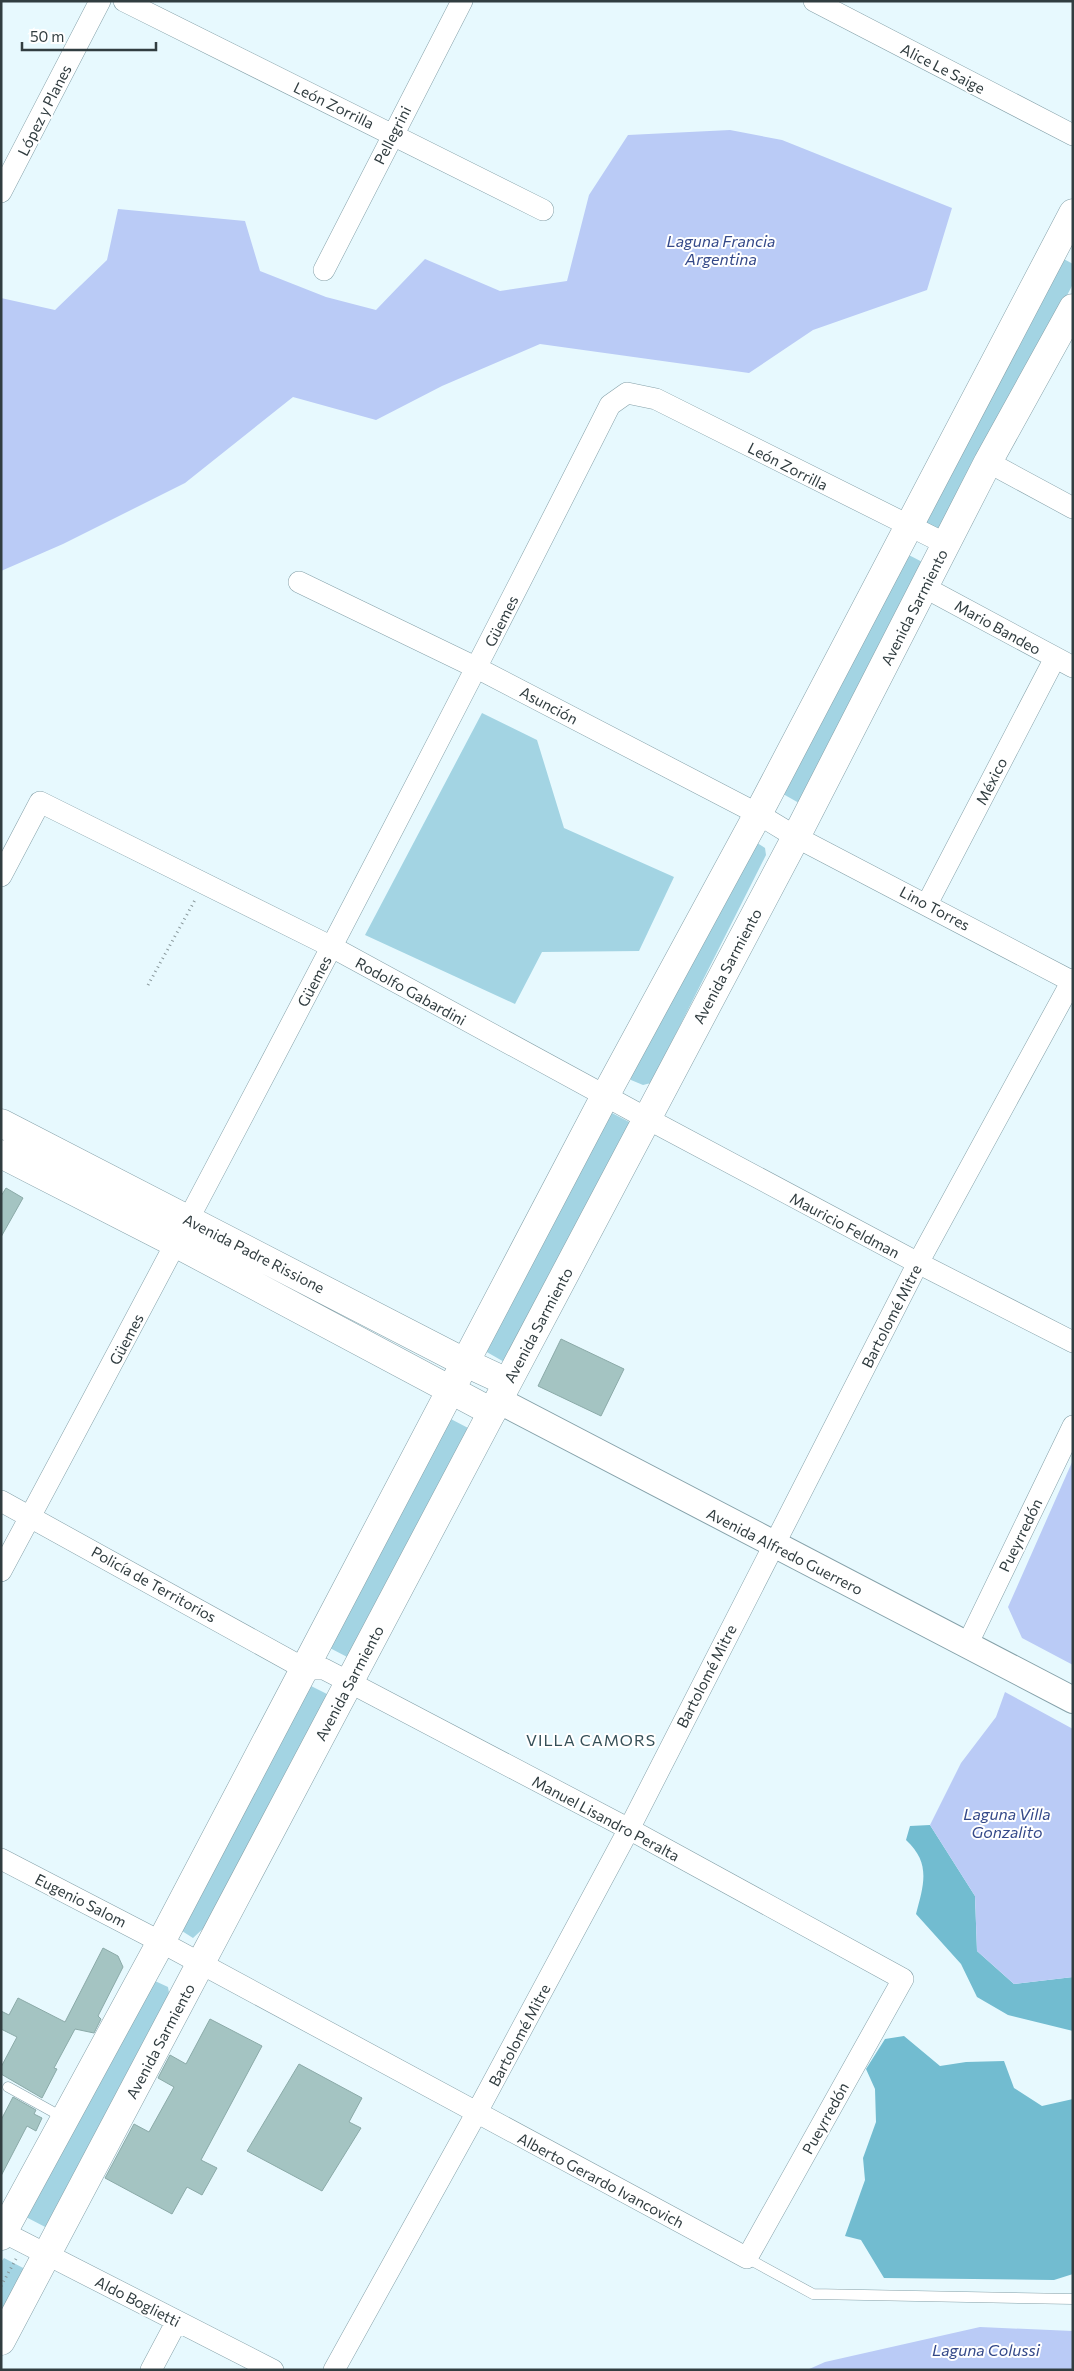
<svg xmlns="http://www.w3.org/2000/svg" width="1074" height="2371" font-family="Commissioner,sans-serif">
  <rect width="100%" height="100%" fill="#e7f9fe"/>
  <path fill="#a3d4e3" d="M1060,257L1073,264V284L942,531L921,520Z
    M905,553L928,565L799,803L776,790Z
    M482,713L537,740L564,828L674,877L639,951L542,952L515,1004L365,935Z
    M754,841L765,848L766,855L651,1083L643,1085L631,1080L630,1072Z
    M612,1113L633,1124L506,1363L485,1351Z
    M447,1417L470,1429L351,1659L328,1647Z
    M307,1684L331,1696L208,1924L193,1938L182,1931Z
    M155,1981L168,1987L169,1993L49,2229L26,2217Z
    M4,2258L27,2270L1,2317V2262Z"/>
  <path fill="#72bcd0" d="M930,1825L975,1896L977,1951L1014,1984L1073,1977V2031L1008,2015L977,1997L961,1964L916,1914C924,1884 931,1863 906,1840L910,1826Z
    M904,2036L940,2066L966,2062L1004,2061L1014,2088L1042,2106L1073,2099V2274L1054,2280L884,2278L861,2240L845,2236L865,2180L863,2158L876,2122L875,2089L866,2069L885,2039Z"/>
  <path fill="#bacbf6" d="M730,130L782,140L952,208L927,290L813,330L749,373L540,344L442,386L376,420L293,397L185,483L63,544L1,571V298L55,310L107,260L118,209L245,221L260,271L326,297L376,310L425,259L500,291L567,281L589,195L628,135Z
    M1073,1460V1665L1022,1638L1008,1607Z
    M1005,1692L1073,1729V1977L1014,1984L977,1951L975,1896L930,1825L961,1763L996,1717Z
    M980,2327L1073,2331V2370H807L825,2362Z"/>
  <path fill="#a4c4c2" stroke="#8baaa8" d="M6,1188L23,1198L1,1237V1196Z
    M561,1339L624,1369L601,1416L538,1386Z
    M103,1948L118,1956L123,1967L98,2016L101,2019L94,2033L75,2029L54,2068L57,2069L42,2098L1,2074V2067L17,2037L1,2029V2011L9,2015L18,1998L65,2022Z
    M210,2019L262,2046L201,2160L217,2168L202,2195L187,2187L172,2214L105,2178L134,2124L149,2132L174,2087L158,2078L170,2055L186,2064Z
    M299,2064L362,2098L349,2122L361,2128L322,2191L247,2151Z
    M13,2097L36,2110L34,2114L42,2118L36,2131L27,2126L1,2176V2120Z"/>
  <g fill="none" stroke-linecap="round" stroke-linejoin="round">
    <defs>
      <path id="service" d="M8,2087L64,2118
        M747,2258L813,2294L1073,2299"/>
      <path id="minor" d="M124,1L543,210
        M814,1L1073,135
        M1,192L100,1
        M324,270L462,1
        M988,462L1073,508
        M299,582L477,668L758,814L796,837L1073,982
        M924,587L1073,667
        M1,876L40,802L332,947L646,1118L918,1263L1073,1342
        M927,904L1055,658
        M1,1501L305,1669H324L349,1682L629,1829L903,1979L747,2258L161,1942L1,1859
        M1,1571C208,1185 412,797 610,405L627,393L656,399L946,544
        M967,1645L1073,1426
        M1,2231L273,2370
        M151,2370L177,2321
        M334,2370L477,2112L629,1829L918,1263L1073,979"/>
      <path id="tertiary" d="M498,1400L1073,1700"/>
      <path id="secondary" d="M1,1123L466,1363L507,1382
        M1,1154L177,1244L492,1412"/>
      <path id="primary" d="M1,2236L161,1942L605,1096L758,814L1073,213
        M1,2341L796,837L988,462L1073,308"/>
    </defs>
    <use href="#service" stroke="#85a1a9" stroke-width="11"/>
    <use href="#minor" stroke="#85a1a9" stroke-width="22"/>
    <use href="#tertiary" stroke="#85a1a9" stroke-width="28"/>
    <use href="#secondary" stroke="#85a1a9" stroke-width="29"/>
    <use href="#primary" stroke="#85a1a9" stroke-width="29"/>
    <path stroke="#879699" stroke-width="3" stroke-dasharray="1 4" stroke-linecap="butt" d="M148,985L195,900
      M1,2286L16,2259"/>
    <use href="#service" stroke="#fff" stroke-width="10"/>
    <use href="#minor" stroke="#fff" stroke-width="21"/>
    <use href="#tertiary" stroke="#fff" stroke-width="26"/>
    <use href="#secondary" stroke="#fff" stroke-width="28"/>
    <use href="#primary" stroke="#fff" stroke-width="28"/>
  </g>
  <g text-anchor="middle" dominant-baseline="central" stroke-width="4" stroke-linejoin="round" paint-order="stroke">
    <g font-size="15" fill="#313d40" stroke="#fff">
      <text transform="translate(943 68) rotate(27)">Alice Le Saige</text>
      <text transform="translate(334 105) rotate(26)">León Zorrilla</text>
      <text transform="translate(44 110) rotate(-63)">López y Planes</text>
      <text transform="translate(392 135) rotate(-63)">Pellegrini</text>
      <text transform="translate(788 466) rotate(27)">León Zorrilla</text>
      <text transform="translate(914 607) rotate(-63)">Avenida Sarmiento</text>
      <text transform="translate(501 621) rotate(-63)">Güemes</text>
      <text transform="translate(998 627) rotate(29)">Mario Bandeo</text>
      <text transform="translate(549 705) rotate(28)">Asunción</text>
      <text transform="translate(991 781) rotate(-63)">México</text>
      <text transform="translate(935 908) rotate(28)">Lino Torres</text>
      <text transform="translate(727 966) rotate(-62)">Avenida Sarmiento</text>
      <text transform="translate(314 981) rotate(-62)">Güemes</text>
      <text transform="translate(411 991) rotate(29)">Rodolfo Gabardini</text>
      <text transform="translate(845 1225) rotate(28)">Mauricio Feldman</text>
      <text transform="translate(254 1253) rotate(27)">Avenida Padre Rissione</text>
      <text transform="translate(891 1316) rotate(-63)">Bartolomé Mitre</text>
      <text transform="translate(538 1325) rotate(-62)">Avenida Sarmiento</text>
      <text transform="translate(126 1339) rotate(-62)">Güemes</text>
      <text transform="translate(1020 1535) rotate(-64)">Pueyrredón</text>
      <text transform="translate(785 1551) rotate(27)">Avenida Alfredo Guerrero</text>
      <text transform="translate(154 1584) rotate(29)">Policía de Territorios</text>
      <text transform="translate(706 1676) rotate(-63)">Bartolomé Mitre</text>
      <text transform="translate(349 1683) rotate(-62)">Avenida Sarmiento</text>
      <text transform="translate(606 1818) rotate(28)">Manuel Lisandro Peralta</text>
      <text transform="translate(81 1900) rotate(27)">Eugenio Salom</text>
      <text transform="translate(519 2035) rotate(-62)">Bartolomé Mitre</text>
      <text transform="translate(160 2041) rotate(-62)">Avenida Sarmiento</text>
      <text transform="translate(825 2118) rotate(-61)">Pueyrredón</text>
      <text transform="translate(601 2180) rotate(28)">Alberto Gerardo Ivancovich</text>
      <text transform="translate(138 2301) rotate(27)">Aldo Boglietti</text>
    </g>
    <g font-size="16" font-style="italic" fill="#344989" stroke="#fff">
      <text x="721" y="240">Laguna Francia<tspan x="721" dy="18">Argentina</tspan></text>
      <text x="1007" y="1813">Laguna Villa<tspan x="1007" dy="18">Gonzalito</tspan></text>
      <text x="986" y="2349">Laguna Colussi</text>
    </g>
    <g font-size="16" letter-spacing="1" fill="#365058" stroke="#fff">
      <text x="591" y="1739">VILLA CAMORS</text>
    </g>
  </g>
  <rect width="1074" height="2371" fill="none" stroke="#313d40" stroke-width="5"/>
  <path d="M22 42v8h134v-8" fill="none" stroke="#313d40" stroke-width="2.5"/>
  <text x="30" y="42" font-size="15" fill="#313d40" stroke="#ffffff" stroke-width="4" paint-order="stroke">50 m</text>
</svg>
